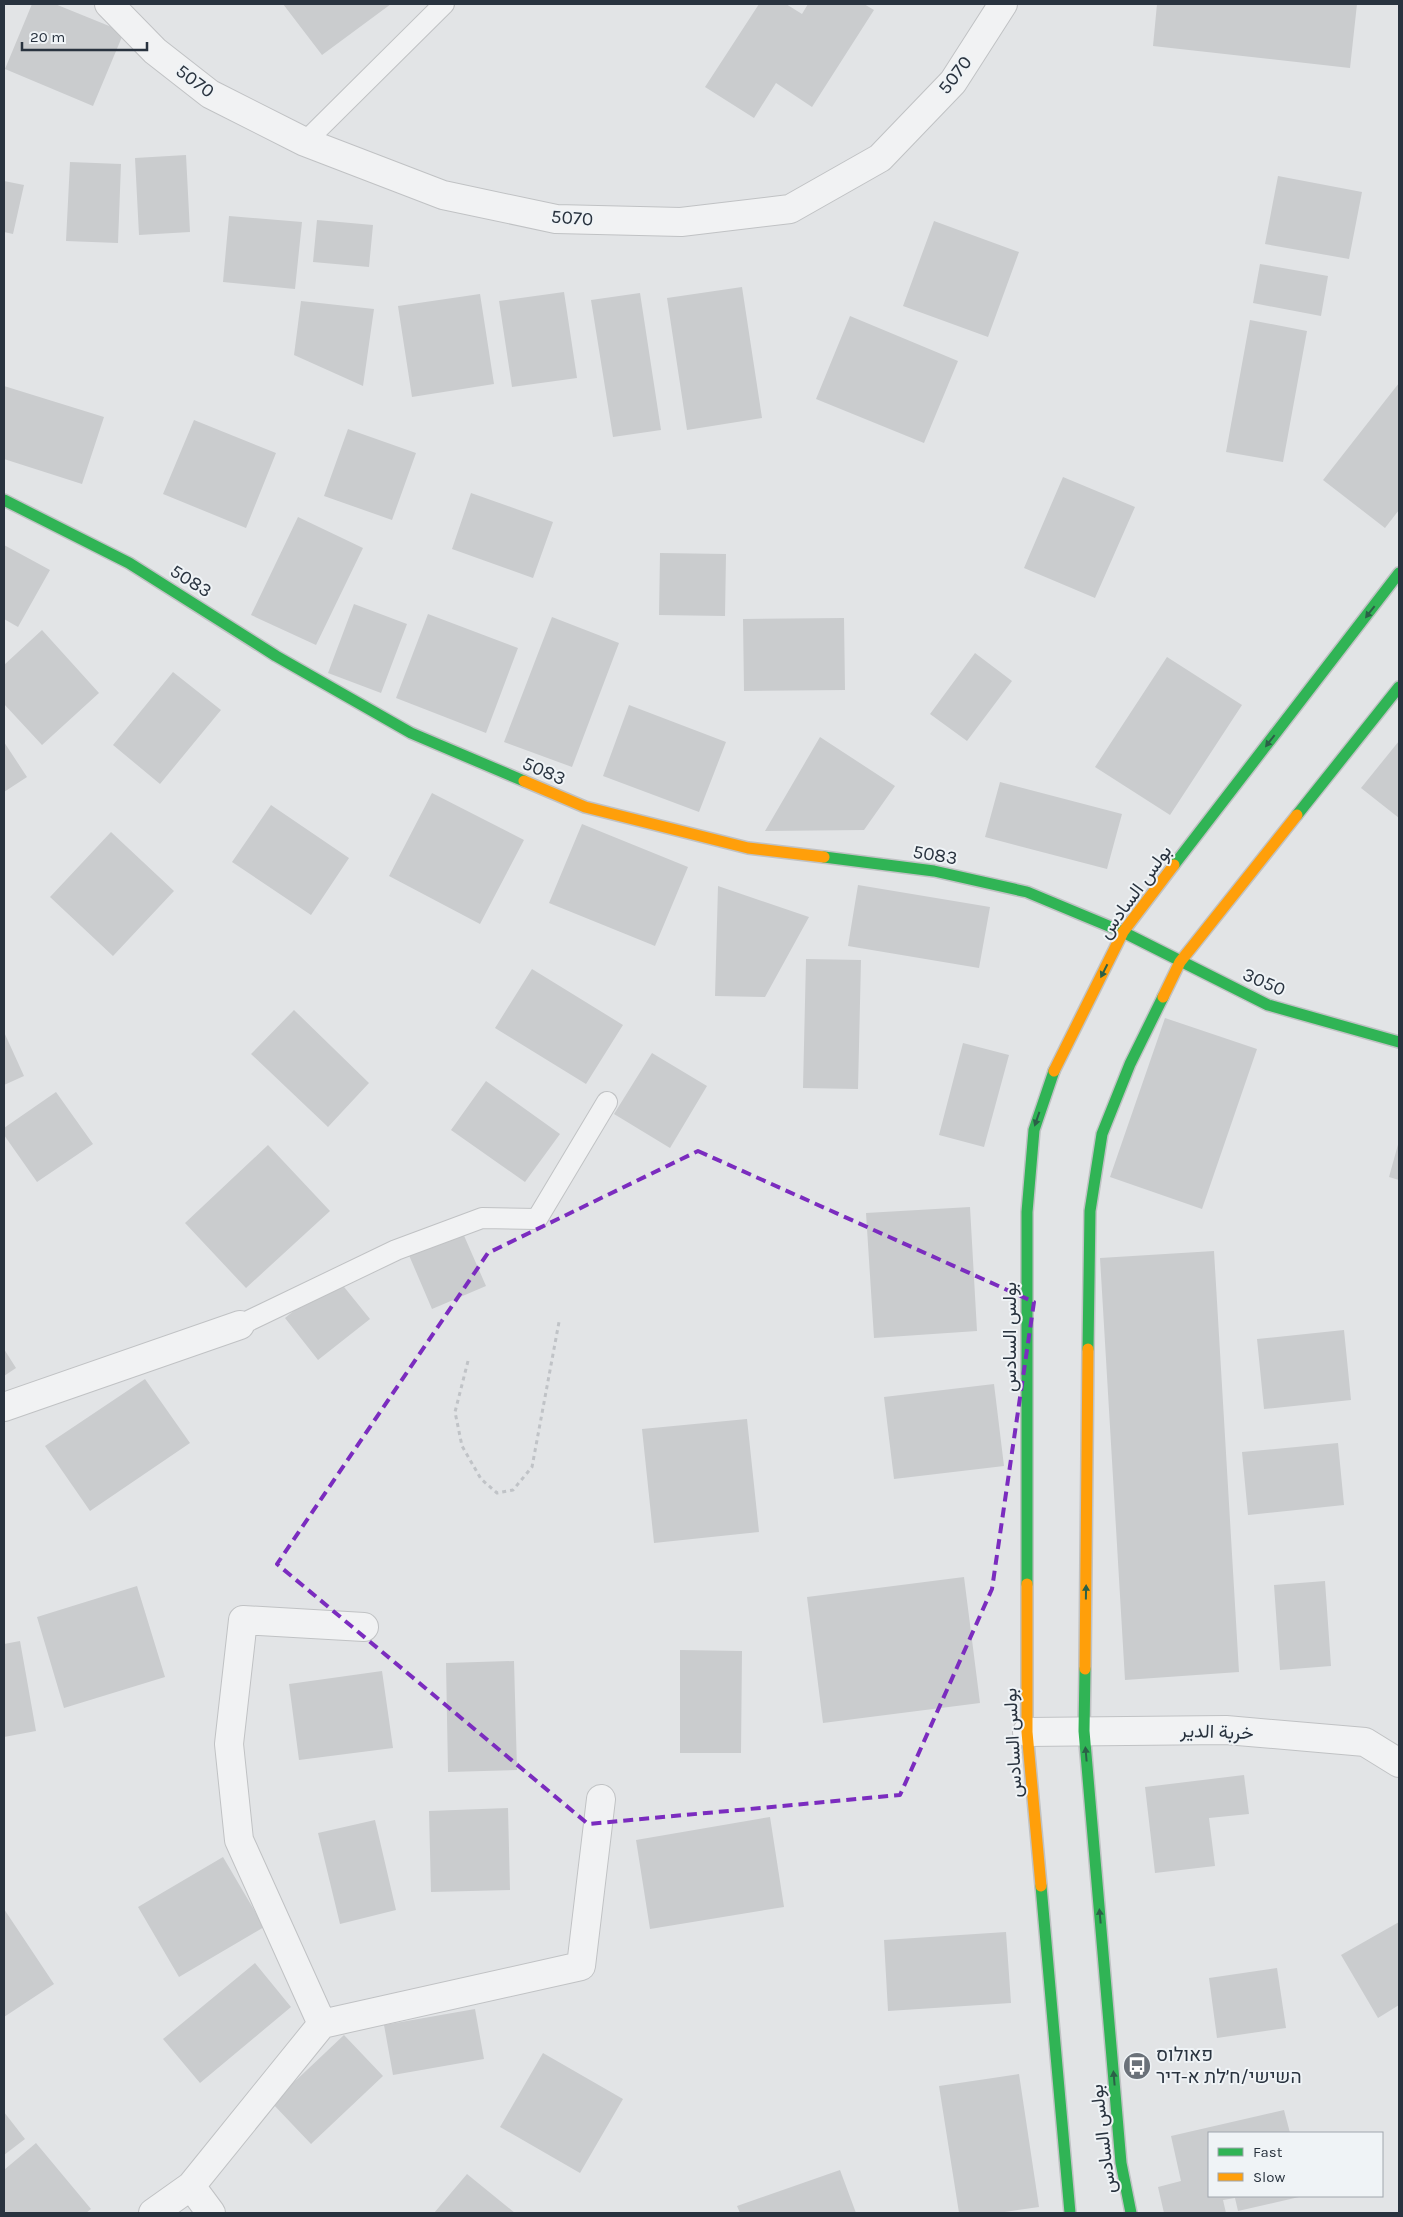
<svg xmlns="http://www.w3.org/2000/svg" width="1403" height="2217" font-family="Karla,Vazirmatn,Heebo,sans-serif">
  <rect width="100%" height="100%" fill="#e2e4e6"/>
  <path fill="#caccce" d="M32,4H55L124,32L93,106L5,69Z
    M283,4H391L322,55Z
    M759,4H786L802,14L808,4H864L874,10L812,107L776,83L754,118L705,87Z
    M1157,4H1357L1350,68L1153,46Z
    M186,155L190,232L139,235L135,158Z
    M70,162L121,164L118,243L66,241Z
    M1278,176L1362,192L1349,259L1265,244Z
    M4,181L24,185L13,234L4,232Z
    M229,216L302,222L295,289L223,282Z
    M317,220L373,225L369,267L313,262Z
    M934,221L1019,252L988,337L903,306Z
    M1260,264L1328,276L1321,316L1253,303Z
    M742,287L762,418L687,430L667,298Z
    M564,292L577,378L512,387L499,301Z
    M640,293L661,430L613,437L591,300Z
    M480,294L494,384L412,397L398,306Z
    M301,301L374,309L363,386L294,355Z
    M850,316L958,361L924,443L816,399Z
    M1250,320L1307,331L1283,462L1226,452Z
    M1399,383V510L1385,528L1323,480Z
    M4,386L104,417L82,484L4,459Z
    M194,420L276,453L246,528L163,494Z
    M348,429L416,453L392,520L324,496Z
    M1063,477L1135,507L1095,598L1024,568Z
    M471,493L553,522L533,578L452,549Z
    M298,517L363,548L316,645L251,615Z
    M4,545L50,570L18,627L4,619Z
    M660,553L726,554L725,616L659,615Z
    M354,604L407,624L381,693L328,673Z
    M428,614L518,648L486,733L396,698Z
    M552,617L619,643L572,767L504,742Z
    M844,618L845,690L744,691L743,619Z
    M42,630L99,693L42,745L4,704V665Z
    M975,653L1012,681L967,741L930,714Z
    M1167,657L1242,705L1170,815L1095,767Z
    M173,672L221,710L160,784L113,745Z
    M629,705L726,742L699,812L603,776Z
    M820,737L895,786L864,830L765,831Z
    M1399,741V818L1361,788Z
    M4,742L27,777L4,792Z
    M1000,782L1122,814L1107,869L985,837Z
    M432,793L524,840L480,924L389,876Z
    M271,805L349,858L311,915L232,862Z
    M582,824L688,867L655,946L549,903Z
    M111,832L174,891L113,956L50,897Z
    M858,885L990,907L979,968L848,946Z
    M718,886L809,917L765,997L715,996Z
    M806,959L861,960L858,1089L803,1088Z
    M532,969L623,1025L586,1084L495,1028Z
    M294,1010L369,1083L328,1127L251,1054Z
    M1165,1018L1257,1049L1202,1209L1110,1177Z
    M4,1032L24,1076L4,1085Z
    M963,1043L1009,1055L984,1147L939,1135Z
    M652,1053L707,1086L670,1148L614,1114Z
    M486,1081L560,1134L525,1182L451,1130Z
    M56,1092L93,1144L37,1182L4,1135V1128Z
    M1399,1141V1180L1389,1177Z
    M268,1145L330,1211L246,1288L185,1223Z
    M970,1207L977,1331L874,1338L866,1213Z
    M462,1231L486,1286L432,1309L408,1253Z
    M1214,1251L1239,1672L1125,1680L1100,1258Z
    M336,1277L370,1319L318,1360L285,1318Z
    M1344,1330L1351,1400L1264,1409L1257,1339Z
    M4,1349L16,1368L4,1376Z
    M145,1379L190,1443L90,1511L45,1446Z
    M994,1384L1004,1466L894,1479L884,1397Z
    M747,1419L759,1532L654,1543L642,1429Z
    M1338,1443L1344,1505L1248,1515L1242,1452Z
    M964,1577L980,1703L823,1723L807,1597Z
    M1325,1581L1331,1666L1280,1670L1274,1585Z
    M137,1586L165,1677L64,1708L37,1617Z
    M20,1641L36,1731L4,1737V1644Z
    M680,1650L742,1651L741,1753H680Z
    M514,1661L517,1770L448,1772L446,1663Z
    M382,1671L393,1748L299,1760L289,1684Z
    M1244,1775L1249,1814L1209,1818L1215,1866L1155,1873L1145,1787Z
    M508,1808L510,1890L431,1892L429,1811Z
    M770,1817L784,1907L650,1929L636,1840Z
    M375,1820L396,1910L340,1924L318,1833Z
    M223,1857L264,1927L179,1977L138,1907Z
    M4,1909L54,1984L4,2017Z
    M1399,1922V2005L1378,2018L1341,1955Z
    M1006,1932L1011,2003L888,2011L884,1940Z
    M255,1963L291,2007L200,2083L163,2039Z
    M1277,1968L1286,2028L1217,2038L1209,1978Z
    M475,2009L484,2059L393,2075L384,2025Z
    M344,2035L383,2076L311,2144L272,2103Z
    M543,2053L623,2099L580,2173L500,2127Z
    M1019,2074L1039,2207L998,2213H959L939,2086Z
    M1284,2110L1290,2133H1209V2196L1299,2197L1238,2211L1235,2198L1223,2200L1226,2213H1164L1158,2187L1181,2181L1171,2136Z
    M4,2112L25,2139L4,2155Z
    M36,2143L91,2209L86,2213H4V2170Z
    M840,2170L856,2213H740L737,2206Z
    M467,2174L515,2213H434Z"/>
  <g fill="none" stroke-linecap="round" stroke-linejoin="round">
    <defs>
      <path id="lane" d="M305,142L444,4
        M240,1325L396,1250L482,1218L537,1219L607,1102"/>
      <path id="street" d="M109,4L155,51L210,94L305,142L443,195L556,219L681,222L790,209L880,158L953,82L1003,4
        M4,1407L240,1325
        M1027,1732L1226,1730L1365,1742L1399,1763
        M322,2024L239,1840L229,1744L243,1620L364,1627
        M191,2186L211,2213
        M153,2213L191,2186L322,2024L581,1966L601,1799"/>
      <path id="fast" d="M4,500L129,563L276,656L411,733L524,781
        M1297,815L1399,687
        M824,857L934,871L1027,892L1123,932L1268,1005L1399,1042
        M1174,865L1399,573
        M1088,1349L1090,1211L1102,1134L1130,1064L1163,997
        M1027,1584V1212L1034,1130L1054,1071
        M1085,1669L1084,1731L1121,2163L1131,2213
        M1041,1886L1070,2213"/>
      <path id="slow" d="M524,781L585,807L748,848L824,857
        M1163,997L1180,962L1297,815
        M1054,1071L1123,932L1174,865
        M1027,1584V1732L1041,1886
        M1085,1669L1088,1349"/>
    </defs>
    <use href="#lane" stroke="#c0c2c4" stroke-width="22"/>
    <use href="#street" stroke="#c0c2c4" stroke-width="30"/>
    <use href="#fast" stroke="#c0c2c4" stroke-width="14"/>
    <use href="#slow" stroke="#c0c2c4" stroke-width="14"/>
    <path stroke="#c0c3c7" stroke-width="3" stroke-dasharray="4 4" stroke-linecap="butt" d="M468,1361L455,1412L462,1446L481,1479L497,1493L513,1490L532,1467L559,1322"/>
    <use href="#lane" stroke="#f1f2f3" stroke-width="20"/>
    <use href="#street" stroke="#f1f2f3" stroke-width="28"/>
    <use href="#fast" stroke="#30b455" stroke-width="11"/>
    <use href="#slow" stroke="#ff9f0a" stroke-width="11"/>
  </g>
  <defs><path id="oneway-solid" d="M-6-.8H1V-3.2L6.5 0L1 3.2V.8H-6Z" transform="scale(1.25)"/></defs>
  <g fill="#2b6047">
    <use href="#oneway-solid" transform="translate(1370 612) rotate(128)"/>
    <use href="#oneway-solid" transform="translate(1270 741) rotate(128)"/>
    <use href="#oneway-solid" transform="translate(1104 971) rotate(117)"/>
    <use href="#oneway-solid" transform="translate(1037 1119) rotate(109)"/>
    <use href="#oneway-solid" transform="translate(1086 1592) rotate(-89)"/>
    <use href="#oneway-solid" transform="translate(1086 1754) rotate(-95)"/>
    <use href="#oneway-solid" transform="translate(1100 1916) rotate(-95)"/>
    <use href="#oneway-solid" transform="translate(1114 2078) rotate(-95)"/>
  </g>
  <path fill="none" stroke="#7b2cbf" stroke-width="4" stroke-dasharray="10 6" stroke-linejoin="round" d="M698,1151L1034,1302L992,1589L900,1795L588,1824L277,1564L488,1253Z"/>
  <defs>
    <symbol id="bus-disc" viewBox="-11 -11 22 22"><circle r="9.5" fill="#6a7179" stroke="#eff3f6"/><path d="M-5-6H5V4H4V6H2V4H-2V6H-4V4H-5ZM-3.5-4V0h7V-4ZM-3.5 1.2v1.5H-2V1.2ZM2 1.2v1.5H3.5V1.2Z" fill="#fff"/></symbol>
  </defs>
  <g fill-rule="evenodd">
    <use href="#bus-disc" x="1121" y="2050" width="32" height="32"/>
  </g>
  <g text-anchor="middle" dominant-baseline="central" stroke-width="4" stroke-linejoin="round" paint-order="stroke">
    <g font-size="19" fill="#29333f" stroke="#eff3f6">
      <text transform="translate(955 75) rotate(-53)">5070</text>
      <text transform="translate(195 81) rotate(36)">5070</text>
      <text transform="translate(572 218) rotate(4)">5070</text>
      <text transform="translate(191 581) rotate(32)">5083</text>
      <text transform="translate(544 771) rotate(23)">5083</text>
      <text transform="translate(935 855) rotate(9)">5083</text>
      <text transform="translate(1135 892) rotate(-54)">بولس السادس</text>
      <text transform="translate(1264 982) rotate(23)">3050</text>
      <text transform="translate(1010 1337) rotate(-90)">بولس السادس</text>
      <text transform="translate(1217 1732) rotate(2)">خربة الدير</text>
      <text transform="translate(1013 1743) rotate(-93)">بولس السادس</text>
      <text transform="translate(1103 2139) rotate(-97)">بولس السادس</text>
    </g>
    <g font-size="19" fill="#29333f" stroke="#eff3f6" text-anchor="start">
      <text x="1156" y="2055">פאולוס<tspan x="1156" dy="22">השישי/ח׳לת א-דיר</tspan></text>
    </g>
  </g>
  <rect width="1403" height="2217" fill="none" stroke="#29333f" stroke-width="10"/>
  <rect x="1208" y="2132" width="175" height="65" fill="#eff3f6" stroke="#a0a6ad"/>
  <rect x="1218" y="2148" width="25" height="8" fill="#30b455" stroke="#a0a6ad"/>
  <text x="1253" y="2157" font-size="15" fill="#29333f">Fast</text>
  <rect x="1218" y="2173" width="25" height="8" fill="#ff9f0a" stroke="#a0a6ad"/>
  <text x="1253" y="2182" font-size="15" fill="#29333f">Slow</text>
  <path d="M22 42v8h125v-8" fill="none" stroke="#29333f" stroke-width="2.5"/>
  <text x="30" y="42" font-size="15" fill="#29333f" stroke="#eff3f6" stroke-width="4" paint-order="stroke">20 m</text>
</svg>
